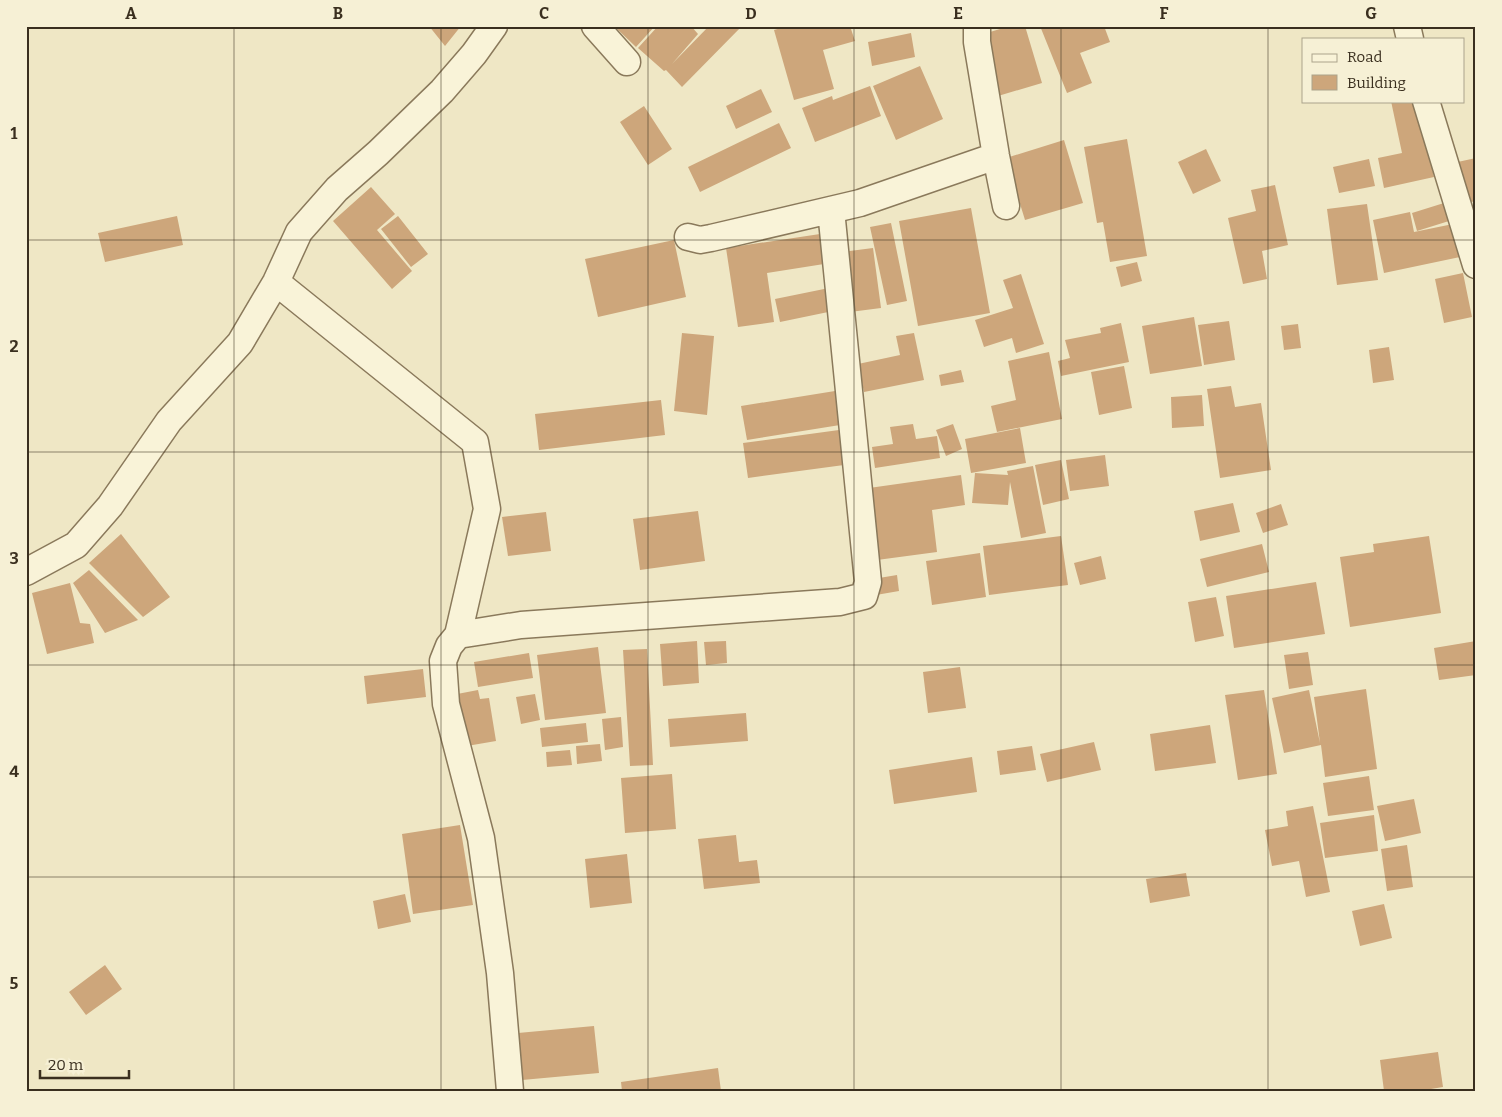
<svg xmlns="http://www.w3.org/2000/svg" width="1502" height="1117" font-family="Bitter,serif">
  <rect width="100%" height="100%" fill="#efe7c5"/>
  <path fill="#cda67b" d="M429,26H461L445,46Z
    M614,26H655L636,47Z
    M658,26H691L698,34L672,64L709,26H742L682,87L666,70L664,71L638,48Z
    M788,26H850L855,41L823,50L834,89L794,100L774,30Z
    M1010,26H1025L1042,83L998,96L980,35Z
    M1040,26H1104L1110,42L1080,53L1092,83L1067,93Z
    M911,33L915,57L872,66L868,42Z
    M920,66L943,119L896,140L873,86Z
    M870,86L881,116L815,142L802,108L832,96L833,100Z
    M761,89L772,112L736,129L726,106Z
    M1391,101H1418L1434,177L1384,188L1378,158L1402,153Z
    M644,106L672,149L648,165L620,122Z
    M779,123L791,148L700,192L688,167Z
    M1127,139L1147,256L1110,262L1103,222L1097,223L1084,147Z
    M1064,140L1083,203L1025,220L1006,158Z
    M1206,149L1221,181L1193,194L1178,162Z
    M1476,158V201L1462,204L1453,163Z
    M1369,159L1375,186L1339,193L1333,167Z
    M1275,185L1288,245L1262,251L1267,279L1243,284L1228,218L1256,211L1251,190Z
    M371,187L395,214L377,230L412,271L392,289L333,221Z
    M1444,203L1449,221L1417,231L1412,213Z
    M1367,204L1378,280L1337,285L1327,209Z
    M971,208L990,313L918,326L899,221Z
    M1410,212L1414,232L1453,224L1460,257L1384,273L1373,220Z
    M177,216L183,245L105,262L98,233Z
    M398,216L428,254L411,267L381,229Z
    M891,223L907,301L887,305L870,227Z
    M820,234L824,264L767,273L774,322L738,327L726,248Z
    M674,240L686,297L598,317L585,259Z
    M873,248L881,308L850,312L842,252Z
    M1137,262L1142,281L1121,287L1116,267Z
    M1463,273L1472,317L1444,323L1435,279Z
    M1021,274L1044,344L1016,353L1012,338L984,347L975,320L1013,308L1003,280Z
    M829,288L833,311L780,322L775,299Z
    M1194,317L1202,366L1150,374L1142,326Z
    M1229,321L1235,360L1204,365L1198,325Z
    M1121,323L1129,362L1061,376L1058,361L1070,358L1065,340L1101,333L1100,328Z
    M1298,324L1301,348L1284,350L1281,326Z
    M682,333L714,336L707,415L674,411Z
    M914,333L924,380L864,392L858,364L900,355L896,336Z
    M1389,347L1394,380L1373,383L1369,350Z
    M1049,352L1062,419L997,432L991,406L1016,400L1008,361Z
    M1124,366L1132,408L1099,415L1091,372Z
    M961,370L964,382L941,386L939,375Z
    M1231,386L1235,407L1261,403L1271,470L1220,478L1207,389Z
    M835,391L840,425L747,440L741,406Z
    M1202,395L1204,426L1172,428L1171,397Z
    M661,400L665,435L539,450L535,414Z
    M913,424L916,439L937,436L940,458L875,468L872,447L893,444L890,427Z
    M953,424L962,449L946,456L936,430Z
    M1020,428L1026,463L971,473L965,439Z
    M839,430L844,465L748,478L743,443Z
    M1105,455L1109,486L1070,491L1066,460Z
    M1061,460L1069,499L1043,505L1035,465Z
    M1033,466L1046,533L1021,538L1010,482L1008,505L972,503L975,473L1008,475L1007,471Z
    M961,475L965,505L932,510L937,552L877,560L862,489Z
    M1233,503L1240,532L1200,541L1194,511Z
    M1281,504L1288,525L1263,533L1256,513Z
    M698,511L705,561L640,570L633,519Z
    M546,512L551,551L508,556L502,517Z
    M121,534L170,597L143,617L89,563Z
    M1061,536L1068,585L989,595L983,546Z
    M1429,536L1441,613L1350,627L1340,557L1374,552L1373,544Z
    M1262,544L1269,572L1207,587L1200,559Z
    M980,553L986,597L932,605L926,561Z
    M1101,556L1106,579L1080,585L1074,563Z
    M89,570L138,620L105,633L73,583Z
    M897,575L899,591L876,595L873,579Z
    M1316,582L1325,634L1234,648L1226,596Z
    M70,583L80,623L90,624L94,643L47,654L32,593Z
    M1216,597L1224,636L1195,642L1188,602Z
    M697,641L699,683L663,686L660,644Z
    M726,641L727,663L706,665L704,642Z
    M1476,641V675L1439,680L1434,648Z
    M598,647L606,713L545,720L537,655Z
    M647,649L653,765L630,766L623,650Z
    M1308,652L1313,685L1289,689L1284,655Z
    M529,653L533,678L478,687L474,662Z
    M960,667L966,708L928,713L923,672Z
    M423,669L426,697L367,704L364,676Z
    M1366,689L1377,769L1325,777L1321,745L1284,753L1272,698L1309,690L1320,743L1314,697Z
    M478,690L480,699L489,698L496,741L461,747L452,695Z
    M1264,690L1277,774L1238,780L1225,695Z
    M535,694L540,720L521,724L516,697Z
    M746,713L748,741L670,747L668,719Z
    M621,717L623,747L605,750L602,719Z
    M586,723L588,742L542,747L540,728Z
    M1210,725L1216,763L1155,771L1150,734Z
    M1094,742L1101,770L1047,782L1040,754Z
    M600,744L602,761L577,764L576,746Z
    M1032,746L1036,770L1000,775L997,751Z
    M570,750L572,765L547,767L546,752Z
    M972,757L977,792L894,804L889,770Z
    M672,774L676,829L625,833L621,778Z
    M1369,776L1374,810L1328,816L1323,783Z
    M1414,799L1421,833L1385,841L1377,806Z
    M1313,806L1330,892L1306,897L1299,861L1272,866L1265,830L1288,826L1286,811Z
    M1374,815L1378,851L1325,858L1320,823Z
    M460,825L473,905L413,914L402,834Z
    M736,835L739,862L757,860L760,883L704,889L698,839Z
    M1407,845L1413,887L1387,891L1381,849Z
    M627,854L632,903L590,908L585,859Z
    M1186,873L1190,896L1150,903L1146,879Z
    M405,894L411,922L378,929L373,901Z
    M1384,904L1392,938L1360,946L1352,911Z
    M105,965L122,989L86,1015L69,992Z
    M594,1026L599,1073L522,1080L518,1033Z
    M1438,1052L1443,1087L1419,1091H1384L1380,1060Z
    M718,1068L721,1091H622L621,1082Z"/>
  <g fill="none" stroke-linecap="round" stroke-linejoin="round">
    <defs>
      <path id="street" d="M595,26L627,62
        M977,26V42L996,156L1006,206
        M1407,26L1410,39
        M1426,101L1476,265
        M688,237L700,240L711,238L860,203L996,156
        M276,282L475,442L487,509L458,635
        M26,572L76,545L110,506L169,421L240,343L276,282L299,232L337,189L378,153L442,91L474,54L494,26
        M510,1091L500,973L481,838L446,704L443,661L449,646L458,635L521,625L840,602L864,596L868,582L831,210"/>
    </defs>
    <use href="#street" stroke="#8a795b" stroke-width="29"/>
    <use href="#street" stroke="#f9f3d8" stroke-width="26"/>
  </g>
  <path fill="none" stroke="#3a2f1f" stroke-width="1" stroke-opacity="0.55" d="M234,26V1091M441,26V1091M648,26V1091M854,26V1091M1061,26V1091M1268,26V1091M26,240H1476M26,452H1476M26,665H1476M26,877H1476"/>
  <rect width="1502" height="1117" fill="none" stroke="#f6f0d5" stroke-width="55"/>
  <rect x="1302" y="38" width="162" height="65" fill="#f6f0d5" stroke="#aba38c"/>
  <rect x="1312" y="54" width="25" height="8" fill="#f9f3d8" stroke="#aba38c"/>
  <text x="1347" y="62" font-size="15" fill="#3a2f1f">Road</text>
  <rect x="1312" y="75" width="25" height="15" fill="#cda67b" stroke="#aba38c"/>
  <text x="1347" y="88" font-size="15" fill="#3a2f1f">Building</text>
  <path d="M40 1070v8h89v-8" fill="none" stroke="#3a2f1f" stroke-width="2.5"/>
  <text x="48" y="1070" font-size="15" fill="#3a2f1f" stroke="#f6f0d5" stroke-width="4" paint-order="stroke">20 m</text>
  <rect x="28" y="28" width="1446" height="1062" fill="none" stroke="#3a2f1f" stroke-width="2"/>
  <g font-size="16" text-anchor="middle" font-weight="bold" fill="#3a2f1f">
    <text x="131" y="19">A</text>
    <text x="338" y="19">B</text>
    <text x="544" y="19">C</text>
    <text x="751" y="19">D</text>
    <text x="958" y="19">E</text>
    <text x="1164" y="19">F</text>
    <text x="1371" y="19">G</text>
    <text x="14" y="139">1</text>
    <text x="14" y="352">2</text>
    <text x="14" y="564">3</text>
    <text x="14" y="777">4</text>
    <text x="14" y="989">5</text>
  </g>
</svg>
